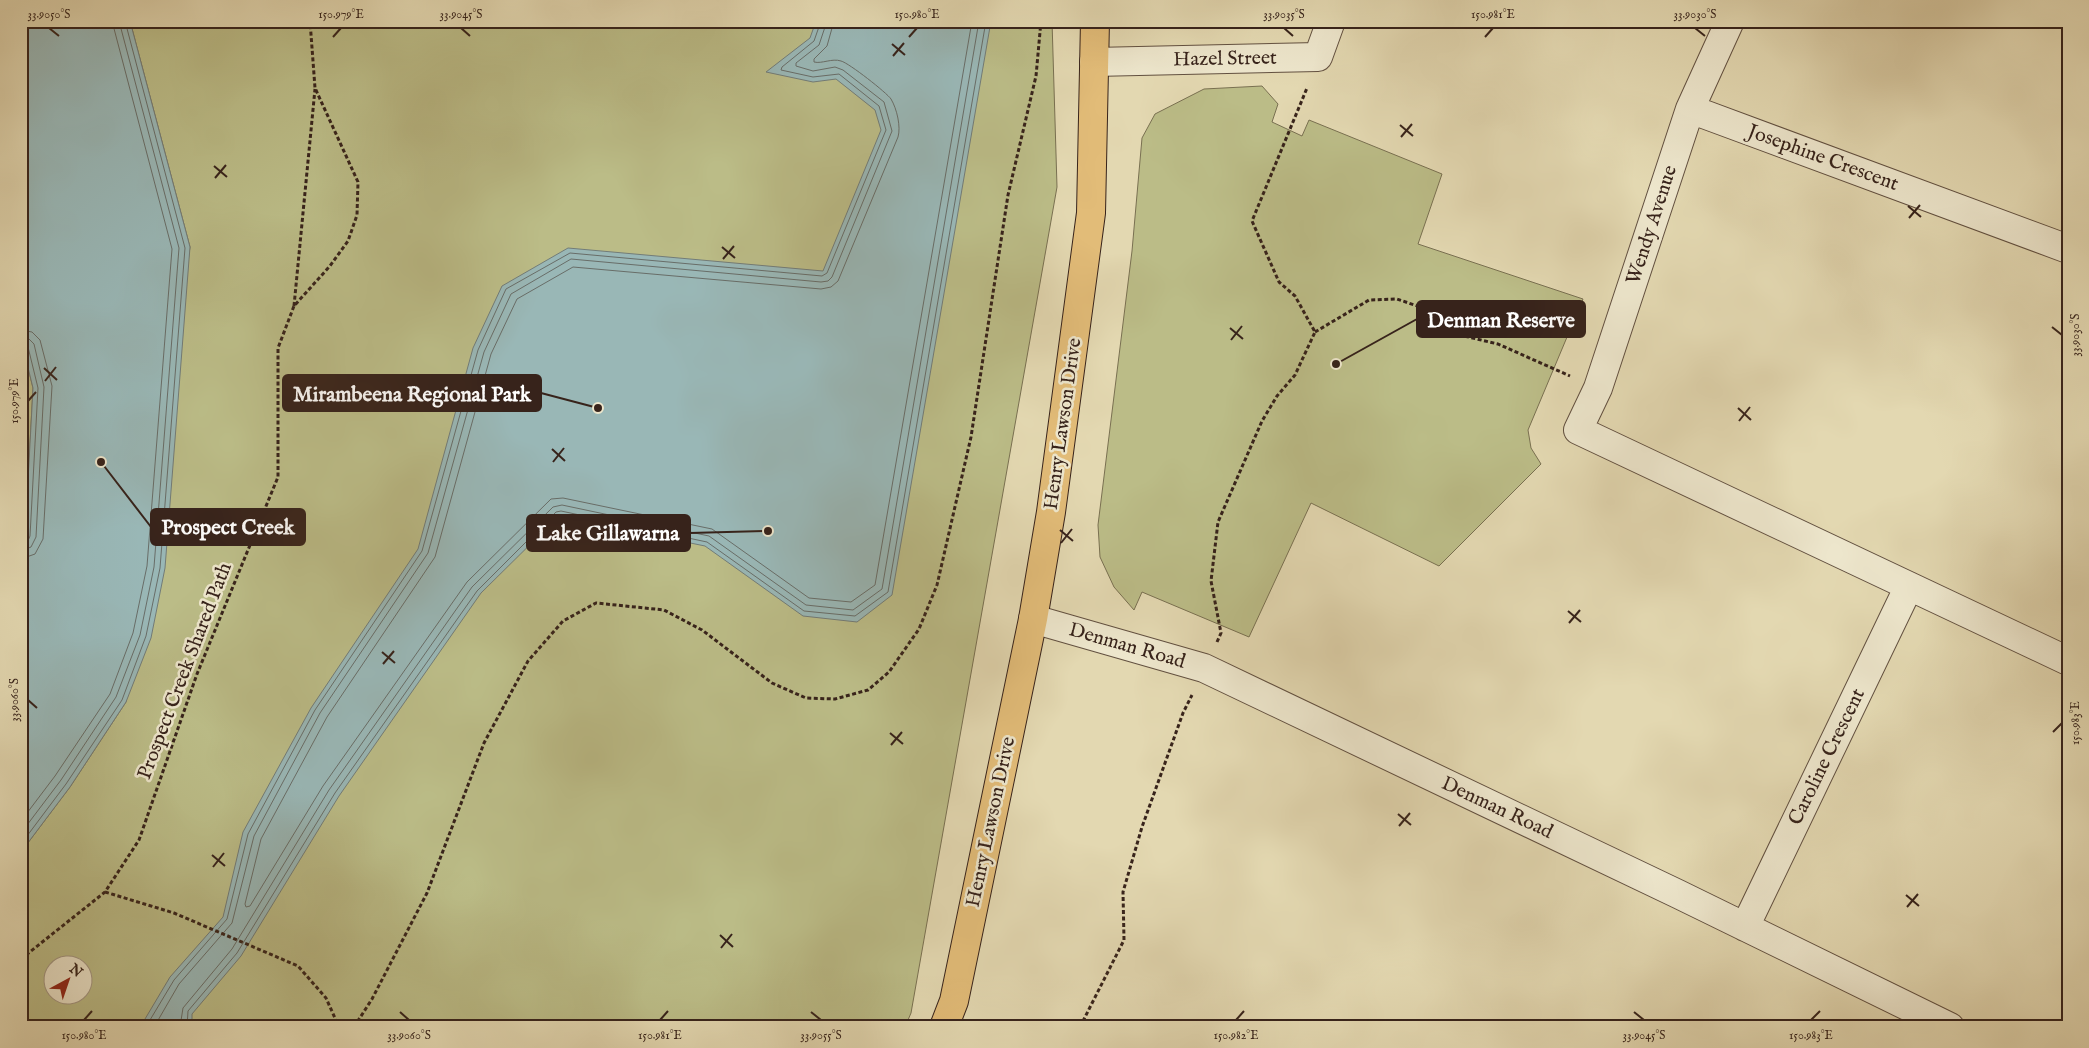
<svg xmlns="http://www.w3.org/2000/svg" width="2089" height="1048" font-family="'IM FELL English',serif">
  <rect width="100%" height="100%" fill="#e3d8b1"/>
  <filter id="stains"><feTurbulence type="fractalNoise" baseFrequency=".004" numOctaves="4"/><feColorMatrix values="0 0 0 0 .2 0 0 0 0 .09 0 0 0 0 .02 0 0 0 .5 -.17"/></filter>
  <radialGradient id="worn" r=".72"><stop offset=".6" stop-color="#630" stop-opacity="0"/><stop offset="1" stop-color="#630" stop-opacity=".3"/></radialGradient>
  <path fill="#bbbc87" stroke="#797051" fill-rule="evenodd" d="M130,21H1052L1057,187L911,1013L905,1027H21V852L70,787L126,702L190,247ZM52,966H82V996H52Z
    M1262,86L1278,104L1272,122L1302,136L1309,120L1442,174L1418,244L1583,299L1528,430L1531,448L1541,464L1439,566L1311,503L1249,637L1142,592L1134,610L1114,587L1100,557L1098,525L1132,251L1142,138L1155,114L1204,89Z
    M21,339L33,388L25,536L21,546Z"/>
  <path fill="#99b7b6" stroke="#727c78" d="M21,21H130L190,247L165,568L151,638L126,702L70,787L21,852V546L25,536L33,388L21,339Z
    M816,21H991L892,595L857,622L803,616L705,546L559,516L481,593L339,796L241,956L192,1014V1027H145V1019L170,977L223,917L243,832L311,708L418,549L473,348L502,286L568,248L823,271L881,130L875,110L836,79L813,82L766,72L810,38Z"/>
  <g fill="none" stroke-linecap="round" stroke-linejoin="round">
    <path stroke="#686d68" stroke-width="1" d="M834,21L827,46L814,59V62C822,64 832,58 841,61C849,63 887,93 891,99C897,109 901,127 898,137L838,281L831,287L821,289L573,267L517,299L491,354L435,557L327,717L261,839L245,904L246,907L250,906L323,786L467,582L551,499L563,498L712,529L809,598L851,602L875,585L972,21
      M21,330L32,332L40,340L52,386L43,539L35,554L21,559
      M21,337L29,339L34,344L44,387L36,537L31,547L21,551
      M21,343L28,347L38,388L30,536L27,543L21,545
      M21,821L55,776L110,694L133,633L147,566L172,249L112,21
      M21,833L61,780L116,697L140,635L154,567L179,248L119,21
      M21,844L66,784L122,700L146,636L160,568L185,248L125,21
      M150,1027V1020L174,980L227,919L248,834L315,710L422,551L478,350L506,289L570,253L822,276L827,273L886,130L879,106L839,74L813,77L781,70L782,67L814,41L821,21
      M156,1027L157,1022L179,984L232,923L254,836L320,713L428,553L484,352L511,294L571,259L821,282L828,281L832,277L892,131L884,102L843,70L835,67L813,71L796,66V63L819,45L827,21
      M180,1027L183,1008L232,949L329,790L472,587L553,507L562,505L709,536L806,605L853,610L882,589L979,21
      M187,1027L188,1011L237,953L335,793L477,591L556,512L561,511L707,542L804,611L855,616L888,592L986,21"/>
    <defs>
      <path id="minor" d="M1730,21L1690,109L1598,388L1578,430L2068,661
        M1094,62L1318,57L1331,21
        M1690,109L2068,249
        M1033,619L1204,668L1678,894L1950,1027
        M1745,927L1909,586"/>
      <path id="major" d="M944,1027L954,1001L1033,619L1051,512L1091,213L1095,21"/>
    </defs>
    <use href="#minor" stroke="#625040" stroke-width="30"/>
    <use href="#major" stroke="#37231b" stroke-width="30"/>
    <path stroke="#37231b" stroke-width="3" stroke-dasharray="4 2.5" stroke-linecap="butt" d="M294,306L315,89
      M1315,332L1369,300L1397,299L1423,308L1464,336L1498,344L1570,376
      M1217,642L1221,633L1211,581L1218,522L1262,421L1277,396L1295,375L1315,332L1295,296L1279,282L1252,221L1307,88
      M105,892L174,913L298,966L326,998L339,1027
      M21,959L105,892L139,840L197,674L278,477V348L294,306L330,266L348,241L357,215L358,182L315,88L310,21
      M354,1027L372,999L427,893L484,743L528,661L563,621L596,603L664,610L702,630L772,683L806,698L835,699L868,690L889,672L919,629L937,585L971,437L1008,195L1036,76L1041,21
      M1080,1027L1124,940L1123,892L1142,827L1183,713L1192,695"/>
    <use href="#minor" stroke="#ede6cc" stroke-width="28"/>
    <use href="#major" stroke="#e2bc78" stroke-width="28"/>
  </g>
  <path fill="none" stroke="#37231b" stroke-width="2" d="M49,28L59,36M461,28L470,36M1284,28L1293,36M1695,28L1705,36M333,37L341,28M909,37L917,28M1485,37L1493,28M892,44L905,55M893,56L904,43M1400,125L1413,136M1401,137L1412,124M214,166L227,177M215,178L226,165M1908,206L1921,217M1909,218L1920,205M722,247L735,258M723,259L734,246M2052,327L2062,335M1230,328L1243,339M1231,340L1242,326M44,368L57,380M45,381L56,367M28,401L36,392M1738,408L1751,420M1739,421L1750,407M552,449L565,461M553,462L564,448M1060,530L1073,541M1061,543L1072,529M1568,611L1581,622M1569,623L1580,610M382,652L395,663M383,664L394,651M28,700L37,708M2053,732L2062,723M890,733L903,744M891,745L902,732M1398,814L1411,825M1399,826L1410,813M212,855L225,866M213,867L224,853M1906,895L1919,906M1907,907L1918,894M720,935L733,947M721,948L732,934M400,1012L409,1020M811,1012L821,1020M1634,1012L1644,1020M84,1020L92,1011M660,1020L668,1011M1236,1020L1244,1011M1811,1020L1820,1011"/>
  <g text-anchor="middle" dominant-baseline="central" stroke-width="5" stroke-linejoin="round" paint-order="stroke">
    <g font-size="20" fill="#37231b" stroke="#ede6cc">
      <text transform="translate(1225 59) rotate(-1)">Hazel Street</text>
      <text transform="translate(1823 158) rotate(20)">Josephine Crescent</text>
      <text transform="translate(1652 225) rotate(-72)">Wendy Avenue</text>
      <text transform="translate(1063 424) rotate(-82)">Henry Lawson Drive</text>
      <text transform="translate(1127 646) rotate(16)">Denman Road</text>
      <text transform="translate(185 671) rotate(-69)">Prospect Creek Shared Path</text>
      <text transform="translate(1827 757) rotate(-64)">Caroline Crescent</text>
      <text transform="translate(1497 808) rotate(25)">Denman Road</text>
      <text transform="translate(991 822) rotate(-78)">Henry Lawson Drive</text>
    </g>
  </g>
  <path fill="none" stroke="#37231b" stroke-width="2" d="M1336 364L1417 319M598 408L541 393M101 462L151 527M768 531L690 533"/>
  <g fill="#37231b" stroke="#ede6cc" stroke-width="2">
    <circle cx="1336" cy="364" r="5"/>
    <circle cx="598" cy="408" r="5"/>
    <circle cx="101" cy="462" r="5"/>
    <circle cx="768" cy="531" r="5"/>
  </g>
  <g fill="#37231b" stroke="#37231b" stroke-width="2">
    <rect x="1417" y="301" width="168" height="36" rx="5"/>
    <rect x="283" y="375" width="258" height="36" rx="5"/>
    <rect x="151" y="509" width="154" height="36" rx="5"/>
    <rect x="527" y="515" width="163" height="36" rx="5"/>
  </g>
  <g font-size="21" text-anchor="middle" font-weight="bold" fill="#fff">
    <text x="1501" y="327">Denman Reserve</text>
    <text x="412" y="401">Mirambeena Regional Park</text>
    <text x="228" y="534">Prospect Creek</text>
    <text x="608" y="540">Lake Gillawarna</text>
  </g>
  <rect width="2089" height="1048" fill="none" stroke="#e3d8b1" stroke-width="55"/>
  <g transform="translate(68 980) rotate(40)"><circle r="24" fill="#ede6cc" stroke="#a49885"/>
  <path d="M0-4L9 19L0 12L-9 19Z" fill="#8f2418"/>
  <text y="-8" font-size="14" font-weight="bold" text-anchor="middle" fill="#37231b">N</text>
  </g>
  <rect x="28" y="28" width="2034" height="992" fill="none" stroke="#37231b" stroke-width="2"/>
  <g font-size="12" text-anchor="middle" fill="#37231b">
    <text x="49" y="18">33.9050°S</text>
    <text x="341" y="18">150.979°E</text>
    <text x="461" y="18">33.9045°S</text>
    <text x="917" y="18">150.980°E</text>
    <text x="1284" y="18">33.9035°S</text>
    <text x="1493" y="18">150.981°E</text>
    <text x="1695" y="18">33.9030°S</text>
    <text transform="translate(2075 335) rotate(-90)" y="4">33.9030°S</text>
    <text transform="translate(14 401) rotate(-90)" y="4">150.979°E</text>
    <text transform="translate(14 700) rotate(-90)" y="4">33.9060°S</text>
    <text transform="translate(2075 723) rotate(-90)" y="4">150.983°E</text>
    <text x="84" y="1039">150.980°E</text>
    <text x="409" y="1039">33.9060°S</text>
    <text x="660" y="1039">150.981°E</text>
    <text x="821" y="1039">33.9055°S</text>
    <text x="1236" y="1039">150.982°E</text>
    <text x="1644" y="1039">33.9045°S</text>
    <text x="1811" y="1039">150.983°E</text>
  </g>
  <rect width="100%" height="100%" filter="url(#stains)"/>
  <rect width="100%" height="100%" fill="url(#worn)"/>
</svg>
